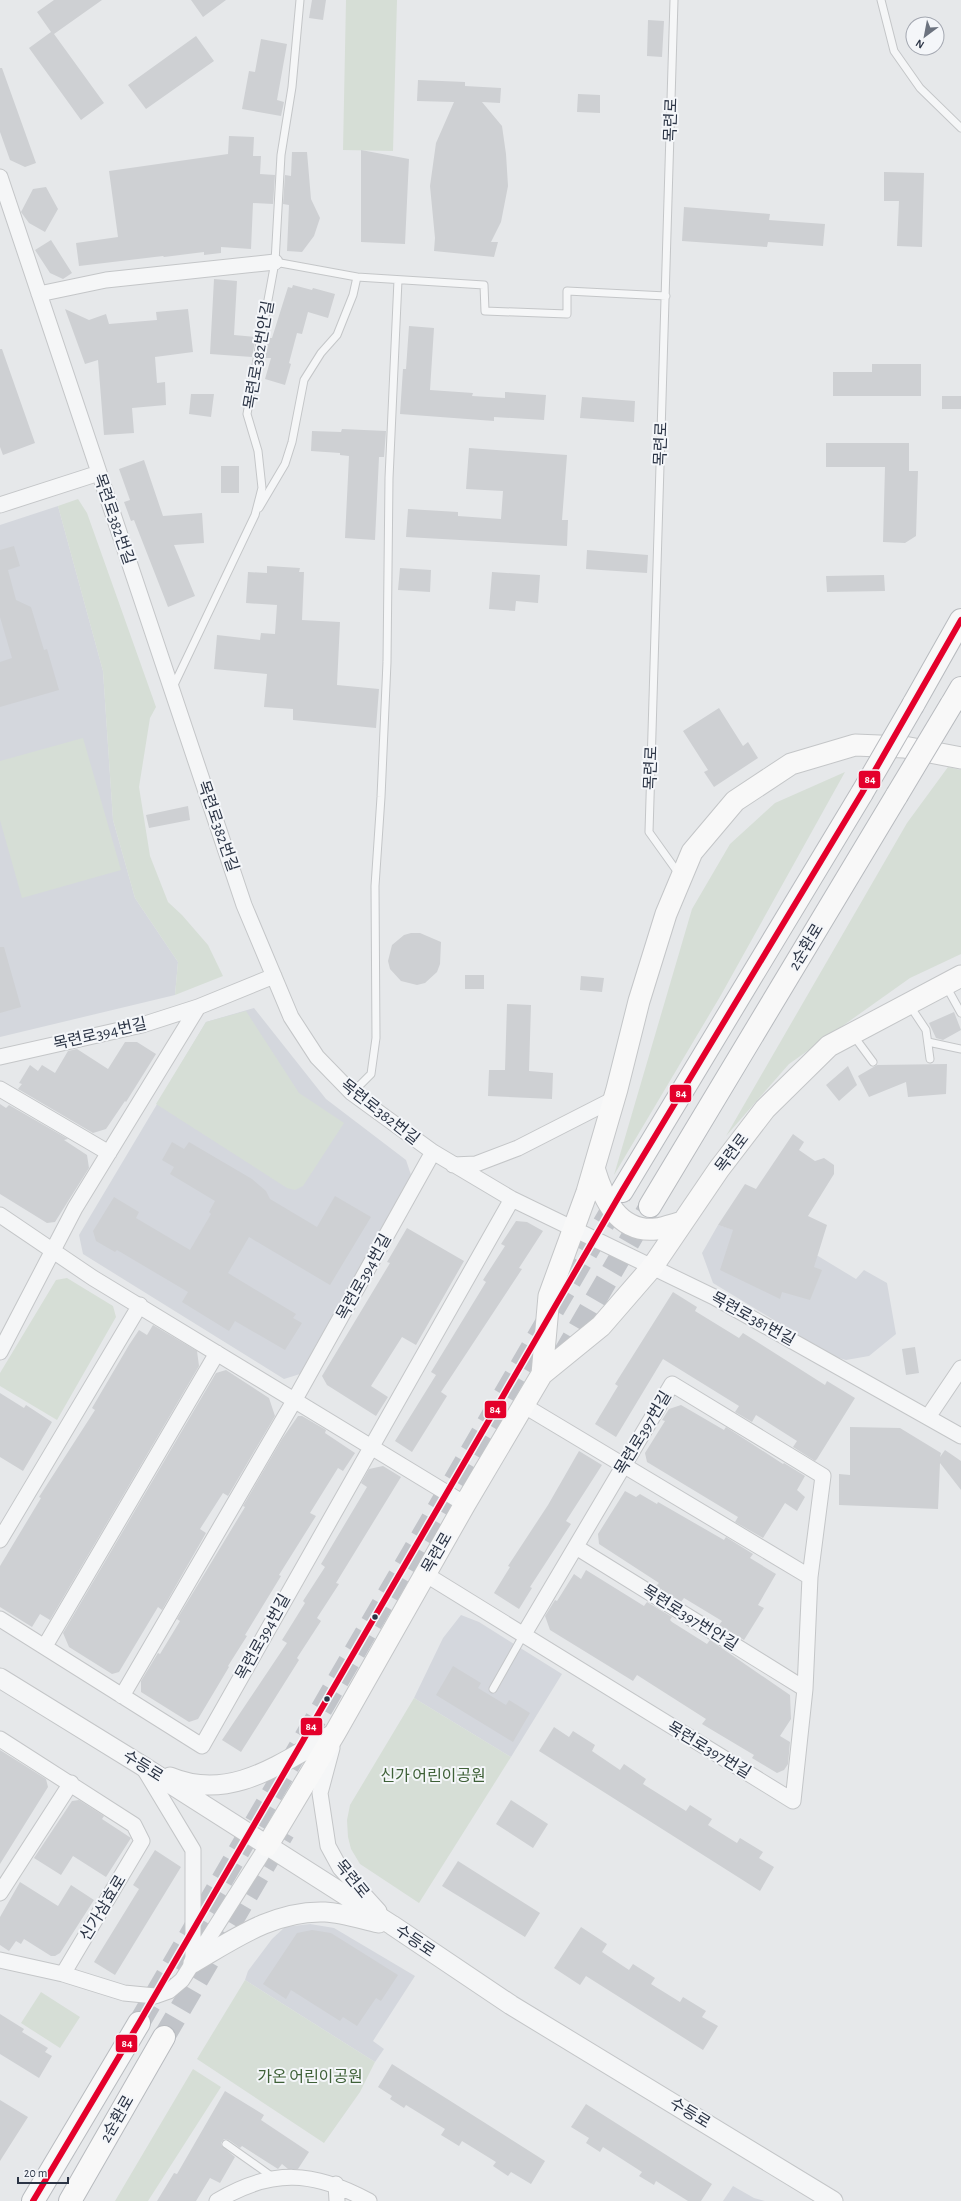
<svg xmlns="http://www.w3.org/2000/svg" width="961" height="2201" font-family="'Alegreya Sans','Noto Sans KR',sans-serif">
  <rect width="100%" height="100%" fill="#e6e8ea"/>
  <path fill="#d4d7dd" d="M58,506L103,671L113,820L135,898L178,962L175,995L0,1037V525Z
    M254,1008L326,1099L406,1160L411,1175L300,1374L284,1379L83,1254L79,1235L206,1022Z
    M718,1225L818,1256L856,1279L864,1270L887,1283L896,1334L869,1356L846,1360L833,1356L713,1283L702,1253Z
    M461,1615L479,1622L562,1674L511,1757L414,1698L443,1638Z
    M310,1924L334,1928L415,1976L373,2041L384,2049L375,2062L245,1980L248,1971L272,1939L285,1927Z
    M733,2186L754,2198L765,2201H723Z"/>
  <path fill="#d6ded6" d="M346,0H397L393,151L343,150Z
    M78,499L87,513L156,707L150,718L139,787L150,856L168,902L182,915L208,945L223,976L175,995L178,962L135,898L113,820L103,671L58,506Z
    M83,738L121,870L22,898L0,820V761Z
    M948,767L961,770V954L910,978L789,1064L726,1136L907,823Z
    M845,772L721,995L614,1175L692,909L730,844L775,803Z
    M246,1011L299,1093L344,1123L303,1186L295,1190L287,1188L156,1104L206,1022Z
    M67,1278L113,1306L116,1317L57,1420L0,1386V1373L56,1280Z
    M414,1698L511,1757L419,1903L360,1864L351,1849L348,1837L347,1820L350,1805Z
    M245,1980L375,2062L360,2092L324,2143L197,2059Z
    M41,1992L80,2017L60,2048L21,2023Z
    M193,2069L221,2087L148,2201H115Z"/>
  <path fill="#ced0d3" d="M54,0H102L54,34L104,103L81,120L29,48L51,32L37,12Z
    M191,0H226L203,17Z
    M312,0H326L323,20L309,18Z
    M648,20L664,21L662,57L647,56Z
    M196,36L214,61L146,109L128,85Z
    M261,39L287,44L277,100L284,102L281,116L242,109L249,71L255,72Z
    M0,68H2L36,163L25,167L10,160L0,132Z
    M418,80L465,82V86L501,88L500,103L482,102L502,126L506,154L508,186L501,222L491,242H498L494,257L434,251L435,238L430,186L436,143L454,102L417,101Z
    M578,94L600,95V113L577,112Z
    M229,136L254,137L253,156H261L260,174L275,175L273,204L253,203L251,249L221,247V253L204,255V252L164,257L163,256L79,266L76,243L118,237L109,171L228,154Z
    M361,150L409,159L405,244L361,242Z
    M292,152H307L311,199L320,218L314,236L302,252L287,251L289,205L283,204L285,175L291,176Z
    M884,172L924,173L922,247L897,246L899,201H884Z
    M46,187L58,209L45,232L29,223L21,212L33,189Z
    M684,207L770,214L769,220L825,224L823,246L768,242L767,247L682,241Z
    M51,240L72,273L63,279L50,273L35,250Z
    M214,279L237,281L234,335L256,337L252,357L210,354Z
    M293,285L312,290L313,288L335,294L328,318L308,312L302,334L297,333L289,363L291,364L285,385L265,379L271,358H262L266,338H272L288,287L292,288Z
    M65,309L89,320L106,314L109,324L157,320L156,312L188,309L193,352L155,357L157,383L165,382L166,405L132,408L134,433L104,435L98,360L85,364Z
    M409,326L434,328L430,390L473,393L472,396L505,398V392L546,395L544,420L494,417V421L400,414L403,369H406Z
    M0,349H2L35,443L3,455L0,447Z
    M872,364H921V396H833V372H872Z
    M191,394H214L211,417L189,414Z
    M942,396H961V409H942Z
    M582,397L635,401L634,422L580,418Z
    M342,429L386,431L384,457H379L375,540L345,538L349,456L340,455V453L311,451L312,431L341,432Z
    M826,443H909V471H918L916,536L905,543L883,542L885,467H826Z
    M469,448L567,455L562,520H568L567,546L406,537L408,509L458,512V516L501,519L503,491L466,489Z
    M144,460L163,516L202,513L204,543L174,545L195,596L168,607L134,520L131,521L124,502L130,500L119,469Z
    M221,466H239V493H221Z
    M14,546L20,566L8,570L16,600L31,607L44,650L47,649L59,690L0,707V662L12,658L0,617V550Z
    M587,550L648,555L647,573L586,569Z
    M267,566L300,568L299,572H304L302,620L340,622L337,685L379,689L376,728L293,720V709L264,707L267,674L214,669L217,635L260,640L261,633L275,634L277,605L246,603L248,572L267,573Z
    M400,568L431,570L430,592L398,590Z
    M492,572L540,575L538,603L516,601L515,611L489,609Z
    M884,575L885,591L827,592L826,576Z
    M719,708L743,746L748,742L758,758L714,787L704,772L708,770L683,731Z
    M188,806L190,820L149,828L146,815Z
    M411,933H420L441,942L440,964L437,972L425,983L417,985L401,981L390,969L388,961L392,945L404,935Z
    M0,947H4L21,1007L0,1013Z
    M465,975H484V989H465Z
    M581,976L604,978L602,992L580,990Z
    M507,1004L531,1005L529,1071L553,1073L552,1099L488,1096L489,1070H505Z
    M954,1012L961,1030L943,1040L936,1038L929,1023Z
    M125,1042H137L156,1054L126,1102L125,1101L106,1129L93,1133L18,1089L22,1084L19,1083L30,1065L38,1071L42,1065L55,1073L68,1051L77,1049L108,1069Z
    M947,1064L946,1094L908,1097L906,1082L869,1097L858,1076L877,1065Z
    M848,1066L857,1085L839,1101L826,1085Z
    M0,1104L6,1108L9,1105L68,1139L64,1140L87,1155L89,1168L55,1222L47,1223L0,1194Z
    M793,1134L804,1142L799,1150L815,1161L824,1158L834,1165V1174L808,1216L827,1225L814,1267L822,1270L810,1300L782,1292L780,1299L720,1270L733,1230L718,1225L745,1184L756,1189Z
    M172,1142L184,1149L189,1142L252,1179L266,1191L270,1199L317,1227L335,1196L371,1217L330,1285L249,1237L228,1273L296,1314L293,1318L302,1323L285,1350L235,1321L229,1331L182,1302L188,1292L117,1250L115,1252L96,1241L93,1231L114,1197L139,1212L136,1218L190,1250L211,1214L209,1212L215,1201L170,1174L174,1167L162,1160Z
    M516,1221L527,1222L543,1231L519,1268L522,1269L441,1392L447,1396L412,1452L395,1441L436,1375L431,1372L486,1282L483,1280L505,1246L501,1244Z
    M407,1228L464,1261L416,1345L402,1337L371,1386L388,1397L376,1416L327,1385L322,1376L390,1263L387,1262Z
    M673,1292L697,1307L695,1311L739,1338L743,1333L825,1385L827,1381L855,1398L817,1459L815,1461L793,1447L797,1441L756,1415L752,1422L735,1412L739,1406L663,1359L616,1437L595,1424L618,1386L615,1384Z
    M153,1325L197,1351L199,1366L50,1620L40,1614L32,1627L0,1607V1566L41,1498L39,1497L95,1410L92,1408L129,1345L139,1330L147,1335Z
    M915,1347L919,1373L906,1375L902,1349Z
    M226,1370L269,1398L275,1416L228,1496L223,1493L200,1529L206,1533L162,1610L158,1607L119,1672L112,1674L69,1647L63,1633L216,1373Z
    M0,1393L24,1408L26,1405L52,1422L23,1471L0,1457Z
    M681,1405L724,1430L726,1427L783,1464L784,1463L805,1476L797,1490L805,1497L797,1511L785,1503L763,1538L735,1522L738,1517L647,1462L645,1453L665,1421L662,1420L669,1409Z
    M298,1416H302L326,1430L325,1433L355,1453L343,1471L338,1468L310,1513L316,1516L279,1575L281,1576L245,1635L247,1636L228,1666L229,1667L198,1719L189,1722L141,1692V1681L158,1653L160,1654L180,1621L177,1619L245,1507L243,1506L282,1439Z
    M850,1427L900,1428L941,1453L940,1457L945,1450L961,1461V1490L940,1463L938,1509L839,1505V1474L850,1475Z
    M579,1451L602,1465L566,1521L571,1524L530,1587L532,1588L519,1609L494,1593L510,1567L508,1566L548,1505Z
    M383,1466L401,1477L336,1583L339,1584L317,1618L321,1621L297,1658L299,1660L241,1752L222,1740L287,1643L282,1640L305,1603L303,1601L325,1567L321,1564L367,1487L361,1483L369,1469Z
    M625,1491L636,1497L640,1494L657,1504L658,1502L724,1540L726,1537L753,1554L750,1558L776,1574L758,1605L764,1608L744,1640L719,1625L722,1621L684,1598L681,1602L656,1586L659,1583L599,1544L598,1534Z
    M586,1570L644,1606L647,1602L672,1617L670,1620L672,1622L707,1644L710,1640L790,1695L791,1719L780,1736L790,1742L788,1764L784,1770L777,1773L752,1758L754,1755L702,1724L706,1719L637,1675L633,1681L550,1630L545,1616L555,1600L557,1601L574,1574L581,1579Z
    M453,1666L481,1683L478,1688L506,1705L509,1700L530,1713L513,1742L436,1695Z
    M554,1727L569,1737L573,1731L595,1745L592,1751L620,1770L624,1764L646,1779L643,1784L686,1811L690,1805L712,1819L708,1825L737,1843L740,1838L763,1852L759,1858L774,1867L760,1891L539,1751Z
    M0,1750L46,1779L48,1787L0,1864Z
    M79,1800L104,1816L102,1819L131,1838L106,1877L73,1856L61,1875L34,1858L72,1801Z
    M511,1800L548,1824L533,1848L496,1824Z
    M155,1850L181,1867L115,1975L94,1962L139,1889L133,1885Z
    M458,1861L540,1913L525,1937L442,1886Z
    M20,1882L58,1906L71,1885L94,1900L60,1953L55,1956H51L24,1939L21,1944L16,1941L9,1951L0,1945V1917Z
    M581,1927L607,1944L602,1952L629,1970L633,1964L655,1978L651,1984L680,2002L683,1997L706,2011L702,2017L718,2026L703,2050L586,1976L580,1985L554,1968Z
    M312,1930L331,1933L398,1975L381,2001L376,1998L357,2026L343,2017L340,2021L291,1990L286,1999L263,1984L297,1933Z
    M0,2014L24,2029L22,2032L48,2048L45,2052L52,2056L39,2078L0,2054Z
    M392,2064L545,2161L531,2184L511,2172L508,2176L493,2166L496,2162L462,2141L459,2146L441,2135L445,2129L406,2105L404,2108L390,2099L392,2096L378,2087Z
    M225,2091L264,2115L261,2120L309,2152L298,2169H288L282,2164L278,2169L242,2146L240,2148L229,2140L224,2139L221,2143L222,2146L235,2157L220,2183L210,2178L196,2201H157L174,2173L177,2174Z
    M0,2100L28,2117L0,2161Z
    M586,2104L712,2184L701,2201H688L656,2181L654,2185L639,2176L642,2172L603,2147L600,2152L586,2143L589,2138L571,2127Z"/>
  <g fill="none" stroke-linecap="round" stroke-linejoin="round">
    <path stroke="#c1c4c9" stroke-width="22" stroke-dasharray="22 11" stroke-linecap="butt" d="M562,1357L650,1206
      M139,2023L622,1192
      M164,2037L284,1832"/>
    <defs>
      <path id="service" d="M674,0L649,832L679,874
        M881,0L894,51L920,88L961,128
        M275,262L357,277L484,285L485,311L567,314V291L666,296
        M259,508L285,464L292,442L304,380L321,353L337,335L353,295L357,277
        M173,687L255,515L262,488L258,451L247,414L275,262L281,155L292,87L300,0
        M946,986L961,1013
        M910,1006L926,1030L930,1059
        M853,1035L873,1062
        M928,1042L961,1049
        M352,1093L371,1074L376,1038L375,886L381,797L387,662L389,478L398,280
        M493,1689L524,1634
        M226,2144L274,2178"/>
      <path id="minor" d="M0,177L244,905L291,1017L317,1057L352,1093L433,1152L512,1199L714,1297L961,1436
        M39,294L106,280L275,262
        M0,505L99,473
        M0,1057L142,1025L198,1007
        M0,1089L109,1153
        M453,1165L476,1164L518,1148L614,1099
        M0,1215L93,1278L465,1504
        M0,1352L75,1208L198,1007L274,976
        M523,1405L810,1577
        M928,1417L961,1368
        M0,1540L140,1305
        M576,1547L805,1689
        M425,1574L793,1801L805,1689L810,1577L823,1476L672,1384L524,1634
        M0,1619L202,1746L512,1199
        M45,1646L217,1353
        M122,1696L294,1401L433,1152
        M0,1739L134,1825L142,1841L63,1974
        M332,1748L320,1793L328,1846L340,1868L379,1911
        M143,1767L193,1850V1963
        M0,1893L71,1783
        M0,1960L63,1974L124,1993L155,1996L169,1991L182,1980L267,1846
        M336,2184L337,2201
        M217,2201C272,2168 314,2171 369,2201"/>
      <path id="tertiary" d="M0,1678L141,1765L392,1925L511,2005L833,2201
        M170,1777C232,1803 283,1761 335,1733
        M193,1963C234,1939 275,1910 325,1912C343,1913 361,1919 379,1923"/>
      <path id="secondary" d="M594,1168C603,1198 618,1233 656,1229C665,1228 674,1224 683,1222
        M542,1374L549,1296L587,1192L617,1089L639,1001L666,914L692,852L735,801L791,764L855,745L904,747L961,758
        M267,1846L335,1733L465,1504L542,1374L601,1326L653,1266L719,1169L765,1109L829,1046L961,976"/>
      <path id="trunk" d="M913,705L961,620
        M951,705L961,688
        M622,1191L862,793
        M650,1206L897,795
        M33,2201L139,2023
        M70,2201L164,2037"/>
    </defs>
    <use href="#service" stroke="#c4c6c8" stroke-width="9"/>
    <use href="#minor" stroke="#c4c6c8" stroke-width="17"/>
    <use href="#tertiary" stroke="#c4c6c8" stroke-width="21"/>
    <use href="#secondary" stroke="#c4c6c8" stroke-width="23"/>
    <use href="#trunk" stroke="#b8bbbf" stroke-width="24"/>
    <use href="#service" stroke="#f5f6f7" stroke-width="7"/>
    <use href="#minor" stroke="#f5f6f7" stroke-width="15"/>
    <use href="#tertiary" stroke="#f5f6f7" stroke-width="19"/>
    <use href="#secondary" stroke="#f8f8f8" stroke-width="21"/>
    <use href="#trunk" stroke="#f8f8f8" stroke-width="22"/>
    <defs>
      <path id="trunk-bridge" d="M862,793L913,705
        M897,795L951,705"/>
    </defs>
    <use href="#trunk-bridge" stroke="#b8bbbf" stroke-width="24" stroke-linecap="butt"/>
    <use href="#trunk-bridge" stroke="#f8f8f8" stroke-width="22"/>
    <defs>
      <path id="bus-1" d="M33,2201L139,2023L622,1191L862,793L961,620"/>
    </defs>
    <use href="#bus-1" stroke="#f4f6f9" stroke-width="9"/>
    <use href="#bus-1" stroke="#e4002b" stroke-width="6"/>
  </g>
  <g fill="#2b3445" stroke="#f4f6f9" stroke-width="1.5">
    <circle cx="375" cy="1617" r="3.5"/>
    <circle cx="327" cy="1699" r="3.5"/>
  </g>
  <g text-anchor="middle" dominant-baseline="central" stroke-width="4" stroke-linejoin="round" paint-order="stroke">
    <g font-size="16" fill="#2b3445" stroke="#f4f6f9">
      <text transform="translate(671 120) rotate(-88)">목련로</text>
      <text transform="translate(259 355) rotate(-80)">목련로382번안길</text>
      <text transform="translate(661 444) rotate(-88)">목련로</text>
      <text transform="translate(114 519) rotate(71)">목련로382번길</text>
      <text transform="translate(651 768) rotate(-88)">목련로</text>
      <text transform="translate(218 826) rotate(71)">목련로382번길</text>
      <text transform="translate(806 947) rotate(-59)">2순환로</text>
      <text transform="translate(100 1034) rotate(-13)">목련로394번길</text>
      <text transform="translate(380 1112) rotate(38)">목련로382번길</text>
      <text transform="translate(732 1153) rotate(-53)">목련로</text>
      <text transform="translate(364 1277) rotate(-61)">목련로394번길</text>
      <text transform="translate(753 1319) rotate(29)">목련로381번길</text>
      <text transform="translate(643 1433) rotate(-59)">목련로397번길</text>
      <text transform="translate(437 1553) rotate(-60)">목련로</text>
      <text transform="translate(690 1618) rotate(32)">목련로397번안길</text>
      <text transform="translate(263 1637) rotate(-61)">목련로394번길</text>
      <text transform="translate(709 1750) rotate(31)">목련로397번길</text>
      <text transform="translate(143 1766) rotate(32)">수등로</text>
      <text transform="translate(352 1879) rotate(51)">목련로</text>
      <text transform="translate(103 1908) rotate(-59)">신가삼효로</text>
      <text transform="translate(415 1941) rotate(34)">수등로</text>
      <text transform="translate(690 2113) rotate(31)">수등로</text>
      <text transform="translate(117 2119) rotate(-60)">2순환로</text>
    </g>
    <g font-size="16" fill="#3f6138" stroke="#f4f6f9">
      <text x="433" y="1776">신가 어린이공원</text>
      <text x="310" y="2077">가온 어린이공원</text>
    </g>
  </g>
  <g stroke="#f4f6f9" stroke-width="1.5">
    <rect x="858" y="770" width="23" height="19" rx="4" fill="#e4002b"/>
    <rect x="669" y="1084" width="23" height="19" rx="4" fill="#e4002b"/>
    <rect x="484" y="1400" width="23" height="19" rx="4" fill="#e4002b"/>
    <rect x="300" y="1717" width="23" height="19" rx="4" fill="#e4002b"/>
    <rect x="115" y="2034" width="23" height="19" rx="4" fill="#e4002b"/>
  </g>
  <g font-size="11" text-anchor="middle" font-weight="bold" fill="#fff">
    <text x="870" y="783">84</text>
    <text x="681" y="1097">84</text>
    <text x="495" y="1413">84</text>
    <text x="311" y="1730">84</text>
    <text x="127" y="2047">84</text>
  </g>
  <g transform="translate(925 36) rotate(212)"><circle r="19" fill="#f4f6f9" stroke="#a4a8b1"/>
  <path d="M0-3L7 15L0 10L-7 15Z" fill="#6c737f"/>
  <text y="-6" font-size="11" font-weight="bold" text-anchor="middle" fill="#2b3445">N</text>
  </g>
  <path d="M18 2177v6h50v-6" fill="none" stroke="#2b3445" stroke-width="2"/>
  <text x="24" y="2177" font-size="12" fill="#2b3445" stroke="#f4f6f9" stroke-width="3" paint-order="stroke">20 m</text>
</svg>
